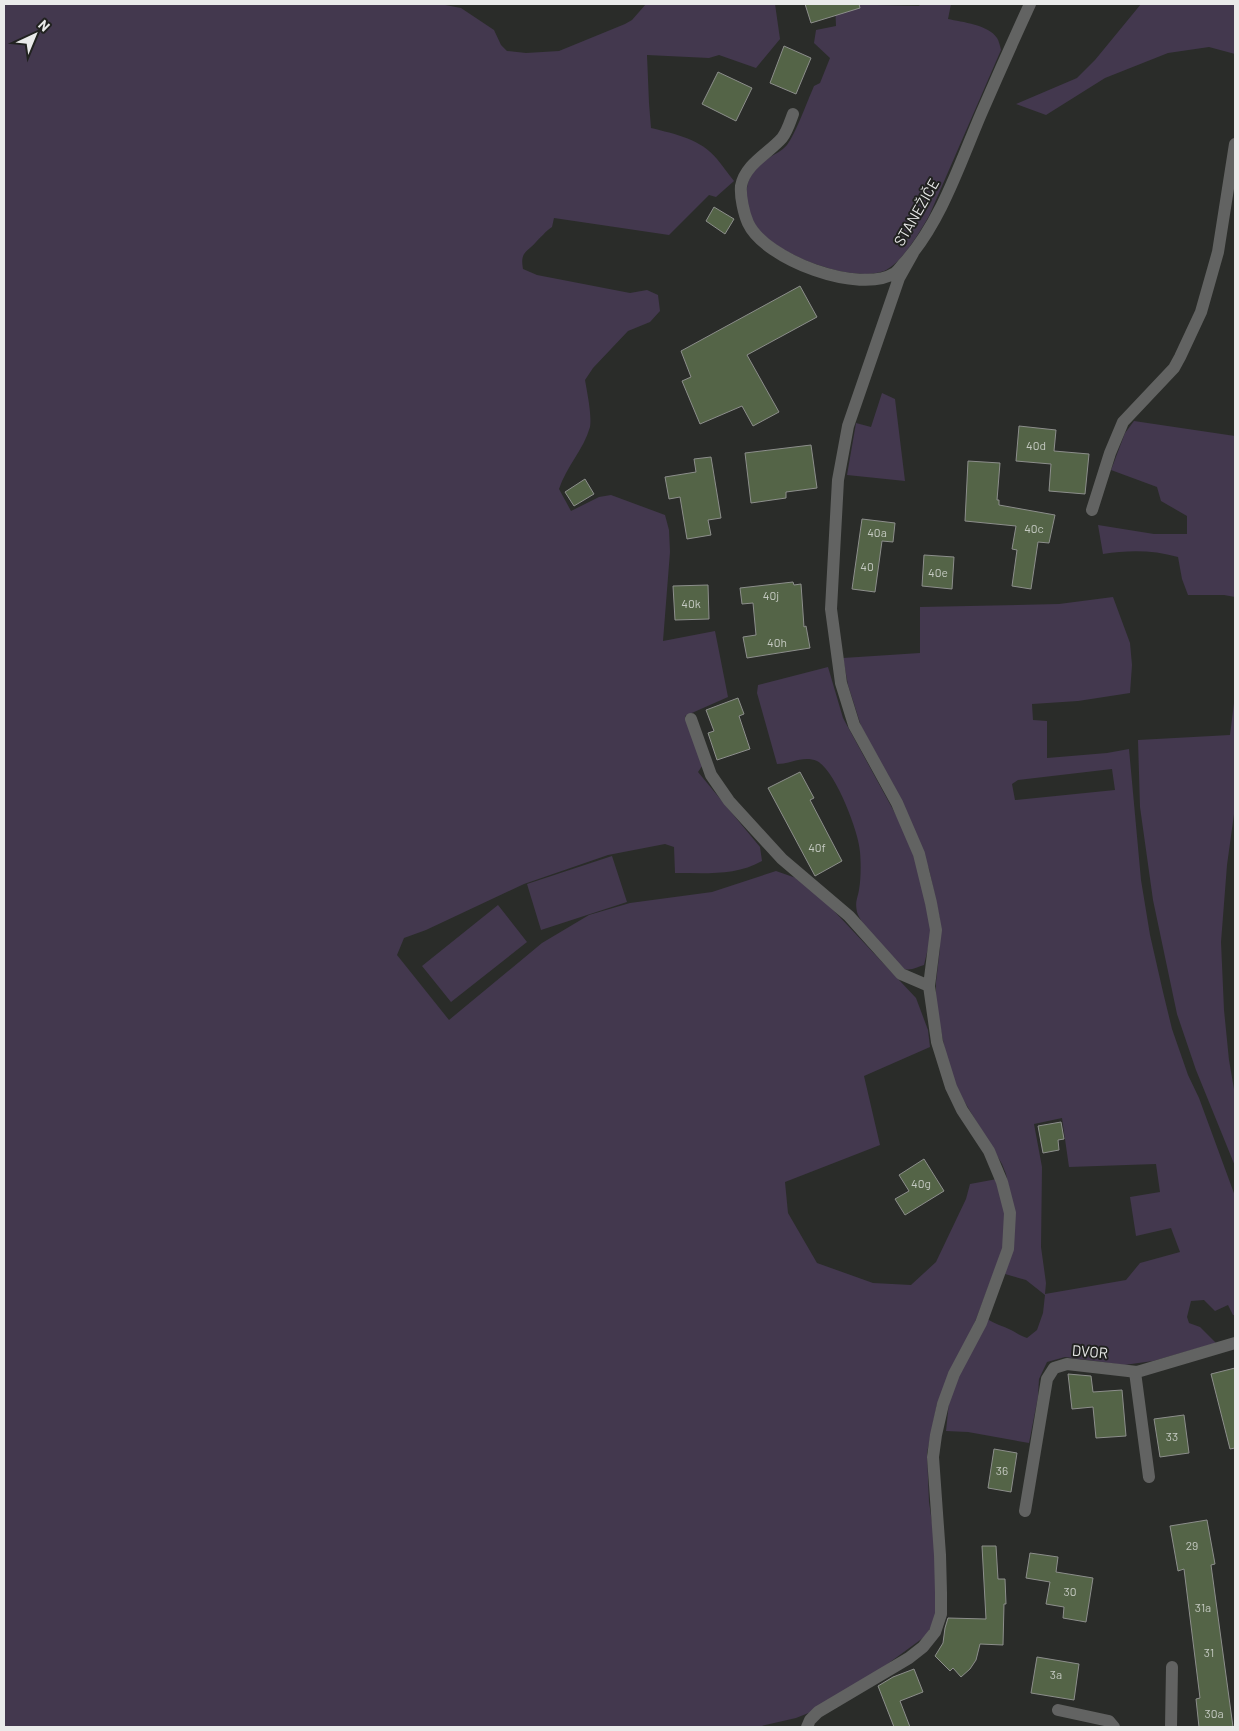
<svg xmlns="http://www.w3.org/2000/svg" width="1239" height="1731" font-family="Barlow,sans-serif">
  <rect width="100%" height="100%" fill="#2a2c29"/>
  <path fill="#43384e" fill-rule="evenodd" d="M4,4H440L461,8L494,30L501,45L507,51L526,53L559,51L625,24L632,20L646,4H775L780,39L756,68L719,55L709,58L647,55L649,103L651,128C675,134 701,139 717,159C723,166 728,174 734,181L716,197L709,195L669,235L554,218L552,227C545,232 542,236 536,242C526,253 520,252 523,269L537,275L630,293L647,290L658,295L660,311L650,322L628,331L593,368L585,380C587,392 592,415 590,427C584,449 566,467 559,489L571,511L599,497L611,495L665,515L669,530L670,552L663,641L715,631L728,697L685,716L694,735L702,766L698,772L760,847L762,861C736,876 705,873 675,873L674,847L665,844L608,855L524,884L426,930L404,938L397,955L449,1020L542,943L589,915L630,903L712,892L776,871L796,878L820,896L916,998L928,1030L930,1047L864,1076L880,1145L785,1182L788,1213L817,1263L873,1283L911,1285L936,1262L966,1199L970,1184L997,1179L1005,1210L1003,1248L967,1343L937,1404L927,1453L929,1502L934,1536L939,1609L927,1635L882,1668L811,1712L796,1718L757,1727H4Z
    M835,4L919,6L921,4H951L948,19C962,22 989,25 997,38C999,41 1000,46 1001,50L929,216C919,233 902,263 884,271C852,283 780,256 759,230C750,219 745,202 747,188C748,176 759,164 769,158C776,153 781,152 787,145C796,133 807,102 814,86L820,83L830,58L814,43L816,30L836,26Z
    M1141,4H1235V54L1209,47L1168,53L1105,78L1046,115L1016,104L1077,78L1095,60Z
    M882,393L895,399L905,481L847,475L856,423L871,427Z
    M1134,421L1235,436V597L1224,595H1188L1182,579L1178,557C1153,550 1129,550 1103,554L1098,525L1154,534H1187V516L1161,501L1157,487L1111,470L1125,433Z
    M1113,597L1130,643L1132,665L1130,693L1078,701L1032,704L1033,720L1047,721V758L1107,753L1129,749L1141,880L1150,935L1163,992L1172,1029L1188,1075L1199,1098L1235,1196V1315H1233L1228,1305L1215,1311L1204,1300L1191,1301L1187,1317L1189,1323L1200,1327L1216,1343L1153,1361L1124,1365L1065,1357L1047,1362L1039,1379L1038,1397L1029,1443L968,1432L946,1431L949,1402L960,1372L987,1319C995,1324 1003,1326 1011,1330C1017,1333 1020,1336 1027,1338L1037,1330L1043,1313L1045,1295L1026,1280L1005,1274L1014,1212L1006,1174L1002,1164L958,1091L946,1055L936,1006V982L940,948V920L929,869L900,799L861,726L848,685L843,658L920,653V607L1059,604ZM1112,769L1115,790L1015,800L1012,784L1018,780ZM1062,1118L1069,1167L1156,1164L1160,1192L1130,1197L1136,1236L1171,1228L1180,1252L1140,1263L1126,1280L1045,1294L1046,1283L1041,1247L1042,1167L1034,1124Z
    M828,667L843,718L908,837L918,869L932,932L924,965C917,967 910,972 902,968C892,962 860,924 857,912C855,902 857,900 859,890C861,879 861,863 860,852C859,832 835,770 817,761C803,755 791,764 777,764L757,693L758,685Z
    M1235,695V807L1227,865L1221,942L1224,1010L1229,1060L1235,1095V1166L1196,1070L1177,1014L1153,900L1140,807L1138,740L1230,735Z
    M612,856L627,902L541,930L527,884Z
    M498,905L527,942L451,1002L422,966Z"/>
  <path fill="#546447" stroke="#8c8e8b" d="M805,4H859L860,8L811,23Z
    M784,46L811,58L796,94L770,83Z
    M718,72L752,88L736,121L702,104Z
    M714,207L734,219L725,234L706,221Z
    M800,286L817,317L747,355L779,412L753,426L742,406L700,424L682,381L691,377L681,351Z
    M1019,426L1056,430L1054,451L1089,454L1085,494L1049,491L1051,464L1016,461Z
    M811,445L817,488L786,492V498L751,503L745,453Z
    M711,457L721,518L708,520L711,535L687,539L680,497L669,499L665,477L696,472L694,459Z
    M968,461L1000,463L997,500H999V505L1055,515L1049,543L1038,542L1031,589L1012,586L1017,550L1012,549L1016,526L965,521Z
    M585,479L594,494L574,506L565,492Z
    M862,519L895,523L893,542L882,541L875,592L852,589Z
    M924,555L954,557L952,589L922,586Z
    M793,582L794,585L801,584L804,627L806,626L810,648L747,658L743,637L756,635L753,603L742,604L740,588Z
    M708,585L709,619L675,620L673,586Z
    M738,698L744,714L739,716L750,749L717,760L708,733L714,731L706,710Z
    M800,772L814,798L810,800L842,861L815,876L768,788Z
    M1061,1122L1064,1139L1058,1140L1059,1150L1043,1153L1038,1126Z
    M924,1159L944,1191L905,1215L895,1199L909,1191L899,1175Z
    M1235,1368V1448L1230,1449L1211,1374Z
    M1068,1374L1091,1376L1093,1392L1122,1390L1126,1436L1096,1438L1093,1407L1072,1409Z
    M1184,1415L1189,1453L1160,1457L1154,1419Z
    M994,1449L1017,1453L1011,1492L988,1488Z
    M1207,1520L1215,1564L1211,1565L1233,1727H1199L1196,1699L1200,1698L1184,1569L1178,1571L1170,1526Z
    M982,1546H996L998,1579H1005L1006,1604H1004L1003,1645L980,1644L976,1660L970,1669L961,1677L953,1668L950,1671L935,1656L943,1643L945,1628L948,1618L986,1619Z
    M1030,1553L1058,1557L1056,1572L1093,1578L1086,1622L1063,1618L1064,1607L1046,1604L1050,1582L1026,1578Z
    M1037,1657L1079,1664L1074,1700L1031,1693Z
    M914,1669L923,1692L900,1701L910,1727H894L878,1686L893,1677Z"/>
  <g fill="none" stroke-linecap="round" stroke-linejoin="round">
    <path stroke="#626362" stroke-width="12" d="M793,114C790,122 787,132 782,138C769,153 745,164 741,186C740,197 744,214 748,223C765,260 860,295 895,273C899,270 902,265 905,262C941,222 960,163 981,114C997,77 1013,41 1030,4
      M1092,510L1110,453L1123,422L1174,368L1180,357L1201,312L1218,252L1235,144
      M691,719L711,775L729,801L782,859L849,916L901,974L929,986
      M1135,1372L1149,1477
      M1025,1511L1047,1379L1054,1368L1067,1364L1137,1372L1235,1343
      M1058,1710L1109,1721L1114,1727
      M807,1727L810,1720L818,1712L909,1658L923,1647L935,1632L941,1614V1593L940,1555L933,1457L936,1435L943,1404L954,1374L981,1323L1008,1249L1010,1213L1002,1182L989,1151L962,1110L951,1087L937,1042L929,986L936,930L931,903L919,854L897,803L854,725L841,683L831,609L838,480L848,426L899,278L913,253
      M1171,1727L1172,1667"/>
  </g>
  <g text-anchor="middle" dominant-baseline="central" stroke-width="4" stroke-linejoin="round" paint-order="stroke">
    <g font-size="12" fill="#c4c9c1">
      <text x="1036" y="445">40d</text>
      <text x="1034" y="528">40c</text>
      <text x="877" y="532">40a</text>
      <text x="867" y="566">40</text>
      <text x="938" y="572">40e</text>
      <text x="771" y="595">40j</text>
      <text x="691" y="603">40k</text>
      <text x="777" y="642">40h</text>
      <text x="817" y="847">40f</text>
      <text x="921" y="1183">40g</text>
      <text x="1172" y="1436">33</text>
      <text x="1002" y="1470">36</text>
      <text x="1192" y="1545">29</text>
      <text x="1070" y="1591">30</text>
      <text x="1203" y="1607">31a</text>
      <text x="1209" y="1652">31</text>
      <text x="1056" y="1674">3a</text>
      <text x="1214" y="1713">30a</text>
    </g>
    <g font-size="15" fill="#eaebea" stroke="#212220">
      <text transform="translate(916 212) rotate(-60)">STANEŽIČE</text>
      <text transform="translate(1090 1351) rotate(5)">DVOR</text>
    </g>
  </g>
  <rect width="1239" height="1731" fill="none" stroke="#eaebea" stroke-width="10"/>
  <g transform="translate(35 35) rotate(44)" stroke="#212220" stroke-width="4" paint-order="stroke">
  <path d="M0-4L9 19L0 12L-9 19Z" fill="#eaebea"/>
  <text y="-8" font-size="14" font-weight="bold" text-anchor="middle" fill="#eaebea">N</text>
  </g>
</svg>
